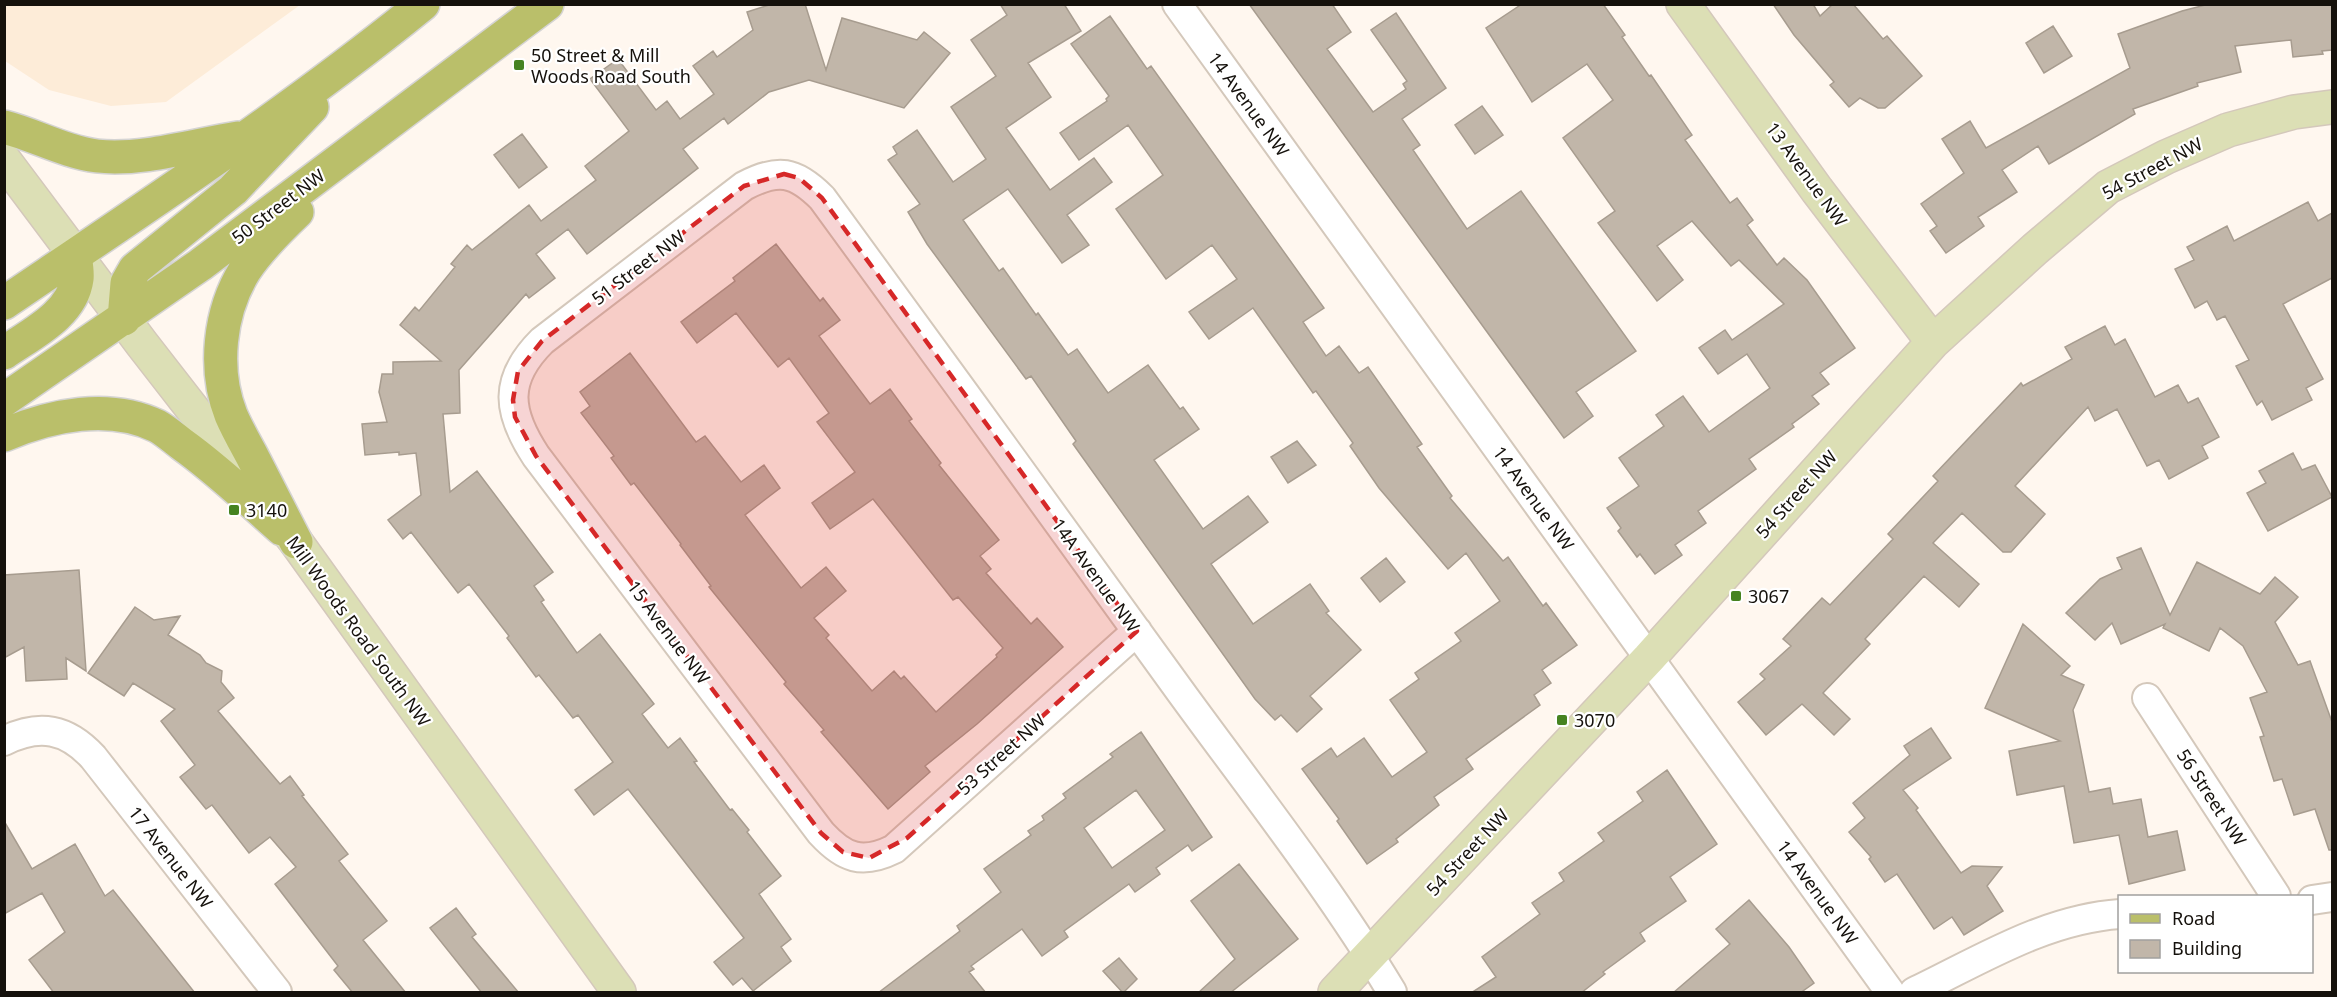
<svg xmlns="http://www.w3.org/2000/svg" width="2337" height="997" font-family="'Noto Sans',sans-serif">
  <rect width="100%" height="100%" fill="#fff7ef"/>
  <path fill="#fdecd8" d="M4,5L5,4L300,5L166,102L111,106L49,90L5,61Z"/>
  <path fill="#c1b6a9" stroke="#a79c8f" stroke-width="1.5" fill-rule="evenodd" d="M772,4H805L826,70L842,18L917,40L924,32L950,53L904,108L809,80L769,92L728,124L724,118L683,149L698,168L587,254L568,229L536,254L555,278L529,298L526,294L459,370L460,413L443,414L450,492L477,471L553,572L534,586L544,600L541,602L577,653L600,634L654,704L642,714L668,748L680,738L697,761L694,762L730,810L732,809L749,830L747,832L781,876L759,894L791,939L781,947L791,961L753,991L742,978L733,985L714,962L744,938L628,789L594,815L575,790L613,762L578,715L573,718L539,675L536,677L507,638L509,636L469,584L458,593L411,532L403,539L388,520L421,495L416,453L399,455V452L365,455L362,424L387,422L379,392L382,374H393V362L441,361L400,325L415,307L419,311L455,267L451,264L467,245L472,250L529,205L541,221L596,180L585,166L629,131L590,79L618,59L656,110L667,101L680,119L714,94L693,66L713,51L717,57L753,30L747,12Z
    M1000,4H1064L1081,31L1028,63L1051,97L1006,128L1050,190L1094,158L1112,182L1067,215L1089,245L1062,263L1008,189L963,220L999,271L1003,268L1036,315L1038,313L1068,355L1077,349L1108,393L1148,365L1180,409L1183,407L1199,429L1154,460L1203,529L1248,496L1268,522L1211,564L1253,624L1310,584L1329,611L1326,613L1361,650L1310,696L1322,709L1297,732L1281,715L1275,720L1255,699L1073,444L1076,441L1031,376L1026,379L927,244L908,212L920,204L888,160L897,154L893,147L917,130L953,182L986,159L951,107L996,76L971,40L1007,15Z
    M1249,4H1332L1351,32L1327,49L1373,112L1406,89L1403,84L1407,81L1371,30L1396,13L1446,88L1402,119L1420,145L1413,150L1467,229L1521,191L1636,351L1576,392L1593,416L1564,438Z
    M1522,4H1603L1625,35L1622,37L1649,76L1651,75L1692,135L1685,140L1730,203L1737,198L1753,220L1747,225L1777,265L1784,258L1807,280L1855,348L1820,373L1829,384L1812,396L1819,404L1792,424L1794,427L1749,459L1756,469L1698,511L1706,523L1675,545L1682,555L1655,574L1640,554L1637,557L1618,531L1621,528L1607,508L1639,486L1619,458L1664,426L1656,415L1683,396L1709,432L1770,388L1747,354L1718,374L1699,348L1725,330L1732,340L1784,304L1739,260L1731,266L1692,221L1657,246L1683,280L1657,301L1598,223L1615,211L1563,138L1613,100L1587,64L1532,102L1486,28Z
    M1773,4H1813L1820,16L1833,4H1853L1883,39L1887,36L1922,76L1885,108H1878L1860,98L1849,107L1830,85L1834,82L1794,35Z
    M2209,4H2332V50L2322,51L2323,54L2293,57L2291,40L2235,46L2241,72L2197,83L2198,86L2133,109L2135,114L2049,164L2038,146L2002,170L2017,192L1978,217L1984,226L1946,253L1930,231L1937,226L1921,204L1964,173L1942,139L1970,121L1986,148L2130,68L2118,34L2182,11Z
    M1110,16L1147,69L1151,66L1324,308L1303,322L1326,356L1339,346L1359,373L1368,367L1422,444L1417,447L1452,496L1450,498L1503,561L1508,557L1543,606L1546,603L1577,645L1542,670L1551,683L1534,695L1540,705L1466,759L1473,769L1434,797L1439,805L1396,839L1398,842L1367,864L1337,821L1339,819L1302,769L1331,748L1337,757L1364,738L1392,777L1427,752L1390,700L1419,679L1415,673L1461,641L1455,633L1500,601L1466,553L1448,569L1379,488L1350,446L1353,443L1316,391L1313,393L1253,308L1209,339L1189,312L1237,279L1212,245L1166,279L1116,209L1163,175L1128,125L1079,160L1060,133L1107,101L1106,99L1109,96L1071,44Z
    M2053,26L2072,56L2044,73L2026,43Z
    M1482,106L1503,135L1475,154L1455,125Z
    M522,134L547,167L519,188L494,155Z
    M2308,202L2318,221L2332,213V278L2283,304L2323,379L2306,388L2312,400L2272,420L2262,401L2257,405L2236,366L2249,360L2225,316L2217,320L2207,301L2195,308L2175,269L2194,260L2187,247L2227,226L2234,241Z
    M776,244L820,301L823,298L840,320L819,336L870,404L890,389L912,419L909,421L941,463L939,465L999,540L980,556L991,569L986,573L1031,624L1037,618L1063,647L977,724L925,766L930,772L888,809L821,732L824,730L784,684L786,682L709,587L711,586L680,545L681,544L634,483L631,485L611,458L614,456L581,413L590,406L580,392L630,353L696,442L705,436L741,482L764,465L780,488L745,515L801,588L826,567L846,591L814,618L829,635L826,638L872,691L894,671L901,679L904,676L936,712L997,657L996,655L1003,648L958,597L953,600L873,499L830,529L812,503L855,472L817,422L829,413L789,358L778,367L736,313L697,343L681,322L735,281L733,278Z
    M2105,326L2115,345L2125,339L2155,397L2178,385L2188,403L2198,398L2219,437L2202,446L2208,458L2169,479L2159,460L2147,466L2117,409L2095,421L2088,407L2015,486L2045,514L2011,552H2003L1962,513L1933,543L1979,584L1959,607L1924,576L1865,639L1870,644L1823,693L1850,719L1834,735L1802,704L1766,735L1738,702L1765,679L1760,674L1791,646L1783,639L1822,598L1830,605L1893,539L1888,534L1938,481L1933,476L2021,383L2023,386L2072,359L2065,347Z
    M1297,441L1316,465L1288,483L1271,457Z
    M2293,453L2302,470L2315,465L2332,497L2268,531L2247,493L2266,483L2259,471Z
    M2141,548L2170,615L2197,562L2260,594L2275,577L2298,597L2275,622L2298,665L2310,661L2332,722V850H2329L2315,809L2294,815L2282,779L2274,781L2260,737L2264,736L2250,698L2267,692L2243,646L2220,628L2209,651L2163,628L2165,624L2121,644L2112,623L2095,640L2066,613L2100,579L2122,569L2117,558Z
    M1386,558L1405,582L1380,602L1361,578Z
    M79,570L86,671L66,658L67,679L26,681L24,647L4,658V575Z
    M135,607L154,620L180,616L168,635L200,655L206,663L222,671L221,682L234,698L218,711L280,784L290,776L304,795L302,796L348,854L339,861L387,921L363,940L406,993H353L334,970L338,966L275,884L296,867L270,837L249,853L212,805L206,809L180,777L195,765L161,721L175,709L133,683L124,696L88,673Z
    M2023,624L2070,666L2061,675L2084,685L2073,710L2089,792L2110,788L2113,804L2141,799L2148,837L2177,831L2185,870L2129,884L2119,835L2074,843L2064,786L2017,795L2009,751L2060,741L1985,708Z
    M1931,728L1951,758L1903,790L1918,808L1916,810L1961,873L1972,866L2002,867L1987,886L2003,911L1964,935L1952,917L1934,929L1897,874L1885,882L1869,859L1871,857L1849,832L1865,818L1853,803L1910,755L1904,746Z
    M1141,732L1212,837L1192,851L1188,845L1156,868L1160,874L1135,892L1129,884L1064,931L1068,937L1042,956L1022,929L971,966L974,969L969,972L986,993H878L960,931L957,926L1001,892L984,869L1031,835L1028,831L1044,820L1042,816L1066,798L1063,794L1113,757L1110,754ZM1136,790L1165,830L1112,868L1084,828Z
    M1667,770L1717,844L1670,877L1686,901L1640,933L1645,941L1603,972L1605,974L1581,993H1471L1496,977L1482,957L1540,914L1532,903L1564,881L1559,873L1604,841L1598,833L1643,801L1637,792Z
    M4,821L32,869L75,844L105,896L113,890L195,993H54L29,960L65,932L42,893L4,914Z
    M1239,864L1298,939L1230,993H1198L1235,959L1191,901Z
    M1749,900L1789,947L1814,983L1800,993H1673L1730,944L1716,929Z
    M456,908L476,934L472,937L519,993H482L430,928Z
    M1119,958L1137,979L1123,993L1103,971Z"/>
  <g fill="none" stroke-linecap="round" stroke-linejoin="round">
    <defs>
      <path id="street" d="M1177,4L1890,992
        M1137,631L894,849C862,865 844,858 821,833L536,456C507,412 503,380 542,341L744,186C778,168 795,171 822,198C942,362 1061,526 1180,691C1252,790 1329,887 1392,992
        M2147,698L2276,896
        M4,741C40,723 67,729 93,757L277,992
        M2312,900L2332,897
        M1914,992C1979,961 2045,919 2120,914"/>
      <path id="secondary" d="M1683,4L1817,190L1933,342
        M4,160L142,344L296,542L619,992
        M1335,992L1649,658L1933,342L2035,249L2108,187L2166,157L2228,130L2294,112L2332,107"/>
      <path id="primary" d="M4,127C35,135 65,152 97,156C141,161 194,145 238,138
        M4,303C146,207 290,112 423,4
        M124,319L127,283L135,269L233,190L312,107
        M4,353C31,334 72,315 77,279C78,272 76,262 75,255
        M4,400L200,265L547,4
        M4,435C51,415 109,403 157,426C166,431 175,439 183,445C218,470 249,500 282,529
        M296,542C281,513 267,485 252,456C245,443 237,429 231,415C213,369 219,312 245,270C259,249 278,230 297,212"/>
    </defs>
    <use href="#street" stroke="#d4c8bb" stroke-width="32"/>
    <use href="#secondary" stroke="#d4c8bb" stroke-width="36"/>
    <use href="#primary" stroke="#d5d4d3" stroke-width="36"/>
    <use href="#street" stroke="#fff" stroke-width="28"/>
    <use href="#secondary" stroke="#dcdfb5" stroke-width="33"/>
    <use href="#primary" stroke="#babf6a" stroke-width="33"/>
  </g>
  <path fill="#d62828" fill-opacity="0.2" stroke="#d62828" stroke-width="4.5" stroke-dasharray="12 8" stroke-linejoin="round" d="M784,174L799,178L822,198L1137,631L907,838L869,858L843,852L821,833L536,456L515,417L513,400L518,371L542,341L744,186Z"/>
  <g fill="#468321" stroke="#fff" stroke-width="2">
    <rect x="513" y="59" width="12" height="12" rx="3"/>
    <rect x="228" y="504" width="12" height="12" rx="3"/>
    <rect x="1730" y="590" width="12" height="12" rx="3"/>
    <rect x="1556" y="714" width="12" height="12" rx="3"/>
  </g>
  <g text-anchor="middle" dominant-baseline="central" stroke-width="4.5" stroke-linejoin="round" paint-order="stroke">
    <g font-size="18" fill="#15110c" stroke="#fff" text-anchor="start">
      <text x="531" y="55">50 Street &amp; Mill<tspan x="531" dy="21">Woods Road South</tspan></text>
      <text x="246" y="510">3140</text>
      <text x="1748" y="596">3067</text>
      <text x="1574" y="720">3070</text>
    </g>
    <g font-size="18" fill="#15110c" stroke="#fff">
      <text transform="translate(1249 104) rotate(54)">14 Avenue NW</text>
      <text transform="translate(2152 168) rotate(-28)">54 Street NW</text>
      <text transform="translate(1807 174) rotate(54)">13 Avenue NW</text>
      <text transform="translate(278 206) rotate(-37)">50 Street NW</text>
      <text transform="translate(638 267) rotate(-37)">51 Street NW</text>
      <text transform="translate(1796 494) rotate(-48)">54 Street NW</text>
      <text transform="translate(1534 498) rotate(54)">14 Avenue NW</text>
      <text transform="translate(1096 575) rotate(54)">14A Avenue NW</text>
      <text transform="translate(359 631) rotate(54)">Mill Woods Road South NW</text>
      <text transform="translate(669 632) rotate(53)">15 Avenue NW</text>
      <text transform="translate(1001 754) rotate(-42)">53 Street NW</text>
      <text transform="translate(2212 797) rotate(57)">56 Street NW</text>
      <text transform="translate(1467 852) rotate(-47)">54 Street NW</text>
      <text transform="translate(171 857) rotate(52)">17 Avenue NW</text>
      <text transform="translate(1818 892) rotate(54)">14 Avenue NW</text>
    </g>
  </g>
  <rect width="2337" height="997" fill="none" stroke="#15110c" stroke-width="12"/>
  <rect x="2118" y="895" width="195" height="78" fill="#ffffff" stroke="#a1a09e" stroke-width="1.5"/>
  <rect x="2130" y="914" width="30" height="9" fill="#babf6a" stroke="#a1a09e" stroke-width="1.5"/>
  <text x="2172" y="925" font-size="18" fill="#15110c">Road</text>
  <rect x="2130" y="940" width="30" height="18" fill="#c1b6a9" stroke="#a1a09e" stroke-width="1.5"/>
  <text x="2172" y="955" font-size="18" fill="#15110c">Building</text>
</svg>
